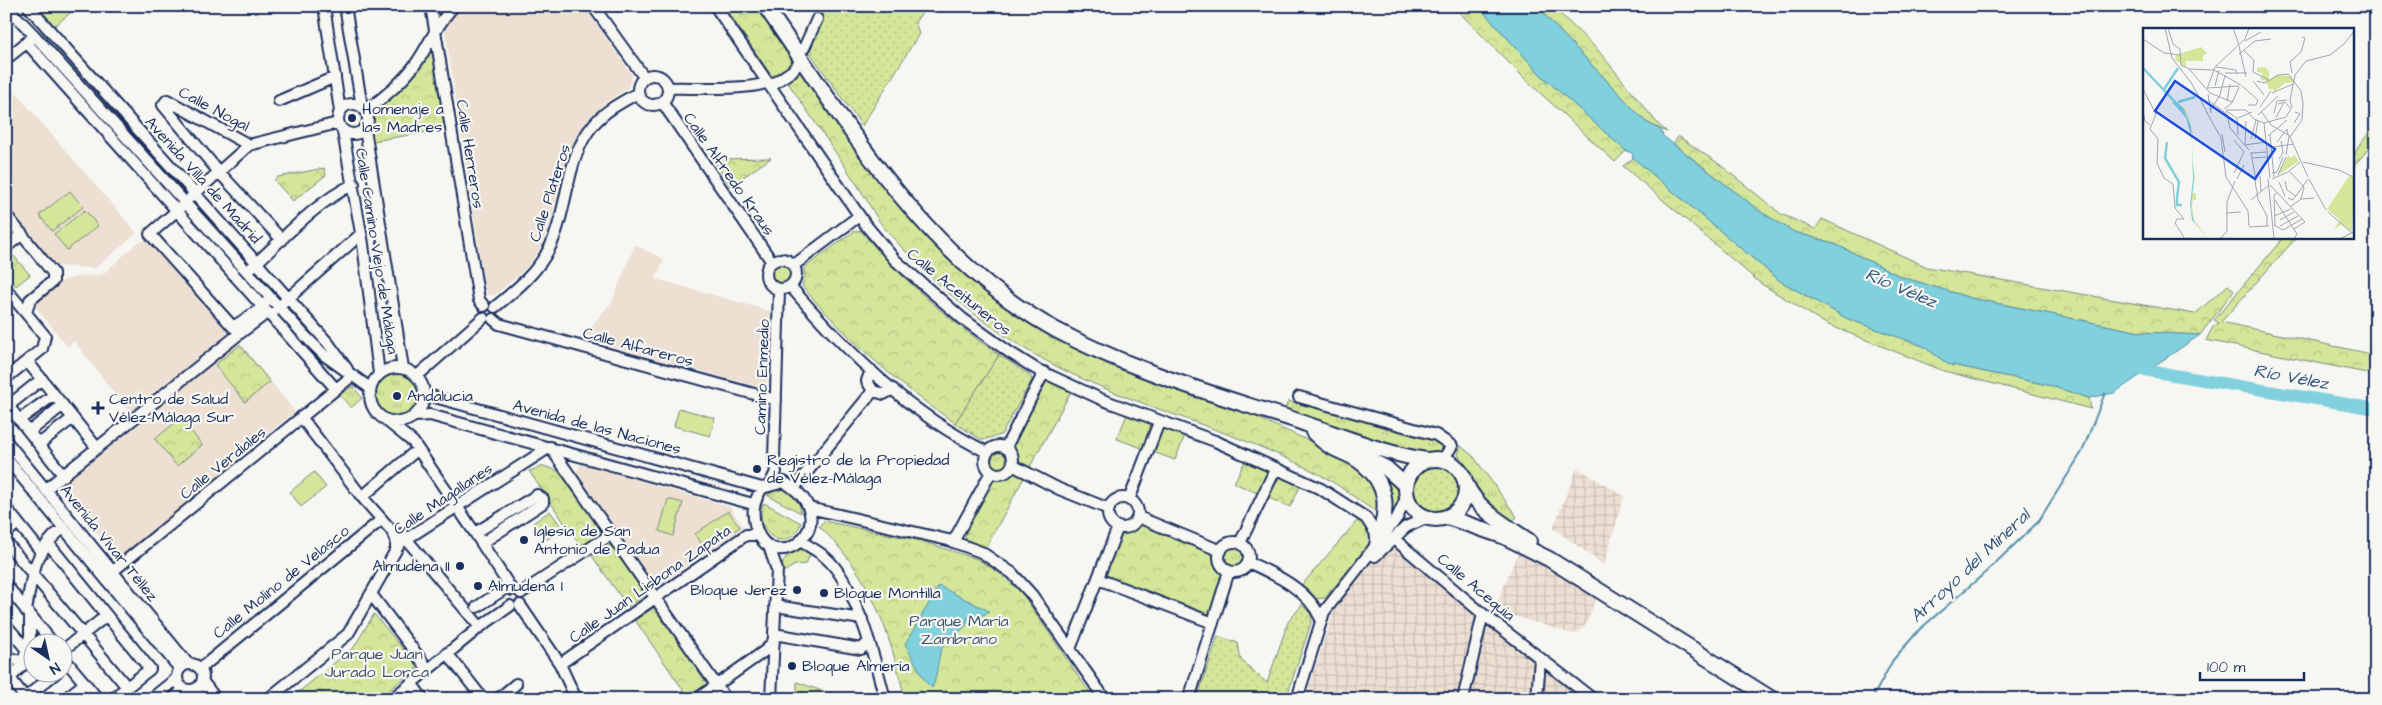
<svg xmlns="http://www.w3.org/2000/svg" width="2382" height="705" font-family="'Architects Daughter',sans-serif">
  <defs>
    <pattern id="industrial-grid" width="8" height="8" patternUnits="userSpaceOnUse" patternTransform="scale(1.25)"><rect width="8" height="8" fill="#eddfd2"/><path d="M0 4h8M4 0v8" fill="none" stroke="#cbc0b7"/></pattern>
    <pattern id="grass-tufts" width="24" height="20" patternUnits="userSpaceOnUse" patternTransform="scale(1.25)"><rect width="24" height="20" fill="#d4e69a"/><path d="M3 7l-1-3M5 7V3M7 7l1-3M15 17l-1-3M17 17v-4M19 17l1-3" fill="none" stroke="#b5c687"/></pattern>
    <pattern id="forest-crowns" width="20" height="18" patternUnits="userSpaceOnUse" patternTransform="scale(1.25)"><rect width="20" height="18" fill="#d4e69a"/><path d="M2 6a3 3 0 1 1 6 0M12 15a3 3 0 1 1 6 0" fill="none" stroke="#b5c687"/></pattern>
    <pattern id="garden-dots" width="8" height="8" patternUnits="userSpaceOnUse" patternTransform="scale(1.25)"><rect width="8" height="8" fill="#d4e69a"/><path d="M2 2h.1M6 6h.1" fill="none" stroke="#b5c687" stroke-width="1.8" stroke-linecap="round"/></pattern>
  </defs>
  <rect width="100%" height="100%" fill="#f6f6f2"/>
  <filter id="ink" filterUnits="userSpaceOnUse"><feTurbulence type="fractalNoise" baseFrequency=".02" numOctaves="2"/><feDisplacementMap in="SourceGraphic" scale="10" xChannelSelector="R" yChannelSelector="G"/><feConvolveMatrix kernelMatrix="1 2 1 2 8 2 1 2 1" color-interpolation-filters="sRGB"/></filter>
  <g filter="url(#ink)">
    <path fill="#eddfd2" d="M462,6H584L632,75L628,88L603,104L588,119L570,150L550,224L538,252L525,269L494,296L486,294L445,30L454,13Z
      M7,83L137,233L95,268L54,266L6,206Z
      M146,240L228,333L129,412L74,341L68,347L33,304L62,281L75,277L102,275L137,243Z
      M635,245L664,259L656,279L770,311L768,379L765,386L759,387L581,338L612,302Z
      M238,340L295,412L225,469L227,472L119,559L58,485Z
      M582,464L730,507L743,527L657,587L576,472Z"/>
    <path fill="url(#industrial-grid)" d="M1577,468L1624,496L1604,565L1553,528Z
      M1391,542L1585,699H1305L1335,607L1344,594Z
      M1520,548L1596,598L1587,623L1580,631L1573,634L1494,610Z"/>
    <path fill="url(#grass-tufts)" stroke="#788a7c" d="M769 274a12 12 0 1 1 24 0a12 12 0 1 1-24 0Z
      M375 394a22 22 0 1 1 44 0a22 22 0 1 1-44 0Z
      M353,386L362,398L351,408L340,395Z
      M1288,401L1401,430L1417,437L1440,441L1443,445L1442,450L1436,452L1403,454L1285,410Z
      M1461,446L1474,457L1517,517L1511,522L1478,495L1458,454Z
      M988 459a10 10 0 1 1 20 0a10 10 0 1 1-20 0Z
      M784,489C796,494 799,500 801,513L767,495L776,490Z
      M764,503L801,523C786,560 751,529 764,503Z
      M1224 556a10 10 0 1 1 20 0a10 10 0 1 1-20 0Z
      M801,549L811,552L806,564L795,565L785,571L782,570C782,558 789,551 801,549Z
      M797,682L822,691L820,699H797Z"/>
    <path fill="url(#forest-crowns)" stroke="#788a7c" d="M32,6H74L75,9L52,28Z
      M724,6H757L795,61L773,78Z
      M1453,6H1478L1541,75L1626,151L1615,162L1524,78Z
      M1536,6H1552L1597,49L1658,124L1667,132L1646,122Z
      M433,39L450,128L368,142L365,129L370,123L368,113Z
      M802,68L903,208L1075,347L1112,364L1227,404L1334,452L1372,475L1383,507L1376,512C1359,501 1343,488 1326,478C1246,434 1156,413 1074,375C1003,342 938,290 887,231C876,219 869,203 860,189C836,153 811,116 786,80Z
      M2376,121V140L2353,167C2353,144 2367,141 2376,121Z
      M1678,136L1719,164L1781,214L1815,229L1822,219L1927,267L2195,314L2228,285L2234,290L2200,335L2140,332L1971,298L1902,277L1833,243L1794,232L1761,212L1674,144Z
      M771,158L730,186L713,159Z
      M1633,158L1780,281L1848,319L1923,346L1948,364L2048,385L2089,398L2091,409L1944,371L1826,324L1760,283L1623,166Z
      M324,168L326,175L293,201L274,180L278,177Z
      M860,230C901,278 947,319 999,355L955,423C897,384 847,339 802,286L805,278L804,268L853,232Z
      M2283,238H2296L2221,322L2376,355V375L2206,340L2213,327L2219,323L2214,320Z
      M14,256L30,275L16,286L6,275V262Z
      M240,345L270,382L245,402L215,365Z
      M1053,381L1072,390L985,549L966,539L963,531L992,479L1011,472L1018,473L1012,445L1042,385Z
      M1128,412L1186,433L1175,460L1117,439Z
      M181,418L202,445L177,466L155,439Z
      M1247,457L1302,483L1290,507L1234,483Z
      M544,466L556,470L563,476L602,532L581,547L529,471Z
      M550,511L563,529L548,539L543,538L533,523Z
      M1362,520L1370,527L1373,541L1325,598L1314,599L1300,587L1357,521Z
      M824,521L921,541L977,559L998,572L1022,593L1085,686L1096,699H905C888,628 873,578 819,526Z
      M1144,523L1214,553L1223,572L1209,614L1103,574L1119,533Z
      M610,545L645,592V595L628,607L592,556Z
      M652,609H655L706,681V684L688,697L635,620Z
      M374,614L418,667L378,699H290L354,647Z"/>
    <path fill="url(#garden-dots)" stroke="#788a7c" d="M824,6H927L915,22L919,34L862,126L808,50Z
      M999,355L1030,375L1032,380L1001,435L982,440L955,423Z
      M1411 489a25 25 0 1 1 50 0a25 25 0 1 1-50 0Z
      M1379,473C1408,489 1404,501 1387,525Z
      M1302,605L1310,613L1312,620L1286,699H1197L1218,636L1238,643L1241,660L1267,683L1288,622Z"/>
    <path fill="#d4e69a" stroke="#788a7c" d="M70,191L83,207L52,231L39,215Z
      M85,210L98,226L67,250L54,234Z
      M679,408L715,418L710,436L674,426Z
      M314,472L326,487L301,507L290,492Z
      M668,499L683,503L673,536L659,531Z
      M728,511L740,527L706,550L695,534Z"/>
    <path fill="#80d0dd" stroke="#5890aa" d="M1478,6H1536L1646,122L1661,130L1663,136L1761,212L1794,232L1833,243L1902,277L1971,298L2140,332L2200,335L2114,393L2089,398L2048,385L1948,364L1923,346L1848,319L1780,281L1633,158L1632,153L1626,151L1541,75Z
      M939,586L989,611L983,615L968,618C967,633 952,632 945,643C936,655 939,674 932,688L925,681L905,644Z"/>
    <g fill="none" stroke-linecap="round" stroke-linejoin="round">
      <path stroke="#5890aa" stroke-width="2" d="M1872,699L1893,660L1919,630L1986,572L2038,522L2082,452L2105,393"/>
      <path stroke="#80d0dd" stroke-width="12" d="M2132,368L2376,409"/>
      <defs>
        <path id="minor" d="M6,6L35,36L305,336L324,355L370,388
          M28,6L328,343L347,369
          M324,6L340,111
          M345,6L362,107
          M431,6L479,300L484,306
          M593,6L644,77
          M715,6L865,224L895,260L963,319L1009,352L1036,369L1103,400L1215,441L1321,489L1366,518L1375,532L1377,544
          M27,43L336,389
          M804,48L817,19
          M6,59L31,39
          M638 90a15 15 0 1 1 30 0a15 15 0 1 1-30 0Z
          M770,86L792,71L797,65
          M668,88C690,87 751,91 767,82
          M279,101L335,77
          M662,102L772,262
          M338 119a15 15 0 1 1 30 0a15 15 0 1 1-30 0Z
          M366,111C385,96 403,82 417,62C430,43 438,22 454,6
          M365,129L403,368
          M343,132L363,244L379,374
          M249,145L167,100L163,105L218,171L282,240
          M191,197L249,145L338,123
          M181,207L150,234L233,327L262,308L265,303
          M6,215L53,273V281L30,300L26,313
          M6,247L22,234
          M766 274a15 15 0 1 1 30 0a15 15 0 1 1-30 0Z
          M794,265L859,216
          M252,267C284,238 315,203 354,184
          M791,287C846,351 909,414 987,452
          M6,289L45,336L42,349L6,378
          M283,303L361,234
          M495,307C517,289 539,271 551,245C569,207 565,157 594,124C606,110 622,102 638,93
          M493,319L499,324L510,327L776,400
          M27,361L97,448
          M370 395a27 27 0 1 1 54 0a27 27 0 1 1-54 0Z
          M871,370L867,381L873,391L884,394L893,389
          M417,376L483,318
          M424,394L762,488
          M1299,397L1436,435L1452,446L1443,459
          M6,403L64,476
          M8,406L42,379
          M415,416L430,415L753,504
          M301,417L362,497L392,531L396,541V547
          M19,420L54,395
          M387,421L413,442L475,533L512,590
          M29,432L63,405
          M6,441L188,664
          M39,444L73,418
          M985 460a14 14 0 1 1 28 0a14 14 0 1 1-28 0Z
          M550,447L726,699
          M1006,447L1044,372
          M6,458L180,669
          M1012,465L1059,489L1109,509
          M784,482C850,521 774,582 756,528C751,512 754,501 762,488Z
          M770,484L776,472L774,458L779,290
          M794,488L873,391
          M46,489L239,334L267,313H273
          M362,497L418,449
          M1108 513a15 15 0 1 1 30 0a15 15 0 1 1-30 0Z
          M1129,500L1159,422
          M6,508L42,553
          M809,508L948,540L981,552L1012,573L1032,595L1105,699
          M1138,517L1221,551
          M6,533L18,523
          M475,533L537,495L543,499V503L482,543
          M402,534L480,627
          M1393,538L1483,614L1593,699
          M6,542L127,687
          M802,542C810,547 818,551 825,557C856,583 875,660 885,699
          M953,542L991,472
          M1219 557a15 15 0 1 1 30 0a15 15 0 1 1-30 0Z
          M48,543L150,669L112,699
          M1240,543L1276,468
          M769,546L777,570L771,699
          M1375,556L1406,527L1426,518
          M1248,562C1276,575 1308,589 1321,619
          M112,572L352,376
          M1098,579L1213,623
          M6,585L52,642
          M521,593L610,535
          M371,594L428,669
          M520,605L560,664L576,699
          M775,606L862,619
          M477,607L509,586
          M26,611C32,575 33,552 63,528
          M6,625L27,650
          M774,634L861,649L869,642
          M1070,649L1118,527
          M62,651L106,616
          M447,653L483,699
          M62,656L98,699
          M6,657L24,662
          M177 677a13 13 0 1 1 26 0a13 13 0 1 1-26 0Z
          M560,664L746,535H759
          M201,668L381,520
          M6,678H10L22,666L30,636V616
          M10,678L26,699
          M203,682L216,699
          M411,683L423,699
          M196,690L203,699
          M25,698L57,672
          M65,699L85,683
          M151,699L176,679
          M173,699L184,689
          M268,699L348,634L400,543L550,447
          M392,699L480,627L510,606
          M498,699L516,684
          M697,699L766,650L774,640
          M1189,699L1229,571
          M1297,699L1324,612L1397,518L1406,498
          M1463,699L1483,614
          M1537,699L1540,658"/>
        <path id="major" d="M765,6C848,125 925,259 1056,330C1118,363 1184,385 1250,406C1269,412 1288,417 1306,424C1348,438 1383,453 1426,460
          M1313,432C1317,436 1322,441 1328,445C1337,451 1350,454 1359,461C1391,484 1388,511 1377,545
          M1334,442L1386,468L1405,485
          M1406 489a30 30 0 1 1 60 0a30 30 0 1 1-60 0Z
          M1466,484C1478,511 1506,525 1529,541
          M1447,517L1505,537L1549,559L1772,699"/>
      </defs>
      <use href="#minor" stroke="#1b2f5e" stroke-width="14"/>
      <use href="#major" stroke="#1b2f5e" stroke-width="18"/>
      <use href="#minor" stroke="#f6f6f2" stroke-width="10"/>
      <use href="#major" stroke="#f6f6f2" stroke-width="14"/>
    </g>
  </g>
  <g fill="#1b2f5e" stroke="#f6f6f2" stroke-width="2">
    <circle cx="352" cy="118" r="5"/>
    <circle cx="397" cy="396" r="5"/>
    <path d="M95.5 400.5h5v5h5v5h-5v5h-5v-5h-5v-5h5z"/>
    <circle cx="757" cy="469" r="5"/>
    <circle cx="524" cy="540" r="5"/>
    <circle cx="460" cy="566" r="5"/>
    <circle cx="478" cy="586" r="5"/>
    <circle cx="797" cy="590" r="5"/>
    <circle cx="824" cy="593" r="5"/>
    <circle cx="792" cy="666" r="5"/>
  </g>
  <g text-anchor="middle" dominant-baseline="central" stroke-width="4.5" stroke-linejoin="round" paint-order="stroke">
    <g font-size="16" fill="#1b2f5e" stroke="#f6f6f2">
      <text transform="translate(214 109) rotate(28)">Calle Nogal</text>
      <text transform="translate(470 154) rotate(81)">Calle Herreros</text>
      <text transform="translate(729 174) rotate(55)">Calle Alfredo Kraus</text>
      <text transform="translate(203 180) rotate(48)">Avenida Villa de Madrid</text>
      <text transform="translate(550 193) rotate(-72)">Calle Plateros</text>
      <text transform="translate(377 251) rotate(81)">Calle Camino Viejo de Málaga</text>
      <text transform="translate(959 292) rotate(39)">Calle Aceituneros</text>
      <text transform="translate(638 347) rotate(15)">Calle Alfareros</text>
      <text transform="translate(762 377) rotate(-88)">Camino Enmedio</text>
      <text transform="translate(597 427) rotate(15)">Avenida de las Naciones</text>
      <text transform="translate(223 463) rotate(-39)">Calle Verdiales</text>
      <text transform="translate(443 499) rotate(-34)">Calle Magallanes</text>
      <text transform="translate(109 543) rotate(51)">Avenida Vivar Téllez</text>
      <text transform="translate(281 582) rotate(-39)">Calle Molino de Velasco</text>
      <text transform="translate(650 584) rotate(-35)">Calle Juan Lisbona Zapata</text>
      <text transform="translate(1476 587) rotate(40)">Calle Acequia</text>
    </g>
    <g font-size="16" fill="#1b2f5e" stroke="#f6f6f2" text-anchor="start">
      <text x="362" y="109">Homenaje a<tspan x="362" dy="18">las Madres</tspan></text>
      <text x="407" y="396">Andalucia</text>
      <text x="109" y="399">Centro de Salud<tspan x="109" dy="18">Vélez-Málaga Sur</tspan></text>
      <text x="767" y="460">Registro de la Propiedad<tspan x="767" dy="18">de Vélez-Málaga</tspan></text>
      <text x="534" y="531">Iglesia de San<tspan x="534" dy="18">Antonio de Padua</tspan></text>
      <text x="450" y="566" text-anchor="end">Almudena II</text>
      <text x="488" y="586">Almudena I</text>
      <text x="787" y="590" text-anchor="end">Bloque Jerez</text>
      <text x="834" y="593">Bloque Montilla</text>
      <text x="802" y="666">Bloque Almería</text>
    </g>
    <g font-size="16" fill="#40546a" stroke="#f6f6f2">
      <text x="959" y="621">Parque María<tspan x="959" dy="18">Zambrano</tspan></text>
      <text x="377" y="654">Parque Juan<tspan x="377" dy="18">Jurado Lorca</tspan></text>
    </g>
    <g font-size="18" font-style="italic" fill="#34577e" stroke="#f6f6f2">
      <text transform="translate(1901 288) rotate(23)">Río Vélez</text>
      <text transform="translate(2291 377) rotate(10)">Río Vélez</text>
      <text transform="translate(1970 566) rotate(-43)">Arroyo del Mineral</text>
    </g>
  </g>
  <g transform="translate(2143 28)">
    <rect width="211" height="211" fill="#f6f6f2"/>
    <path d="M58,19L64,25L60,28V33H43V39L32,32L33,27ZM122,39L126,43V52L134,47L148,48L151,54L142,55L131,64L130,61L126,62L124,54L117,51L120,45L114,44V40Z" fill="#d4e69a"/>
    <path d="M35,75L41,80L46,89L51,111L49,132L52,149L50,165H53V172H50L49,177L51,192L66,211L50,193L48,178L51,151L49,131L51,112L45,89Z" fill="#d4e69a"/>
    <path d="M151,126L156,133L135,147L145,128L149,130ZM206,148L211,150L209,204L199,196L191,201L197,192L184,181Z" fill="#d4e69a"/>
    <path d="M29,74L35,75L40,80L48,98L51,151L48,180L51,194L65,211L49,192L47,177L50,151L49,113L43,90Z" fill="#80d0dd"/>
    <path fill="none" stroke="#80d0dd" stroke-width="2.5" d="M0,40L34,76M20,63L35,40M35,74L52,69M24,114L22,130L36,154L34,170V177H39"/>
    <path fill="none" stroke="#9ea6b7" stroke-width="1" d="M22,0L29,30L49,56L65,86M25,0L30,16L37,21L38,37L46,41L67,65M90,0L96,17M0,11L21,25L37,27M102,13L118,4M96,18L103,49M101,23L111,32L110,44L126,52M96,26L112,13L128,11M73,39L93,42L94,46M46,41L71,42L98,57M82,45H104M149,45L147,34L158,24L162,10L159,9M146,47L158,63L160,76L159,92L147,109M110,53L121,67M114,53L122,55L135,47L146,46M72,58L76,42M99,58L115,72L113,77H105M65,60L96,58M0,61L13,86L7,101L15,111L14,135L21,150L30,156L32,180L41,191H34L32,195L42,211M64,61L72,39L102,11L106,0M67,65L89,74M129,65L150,56M65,66L68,85M65,72L84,86L87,100L93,107M84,73L87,56M135,76L142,74L147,80M117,79L128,63M81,81L89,75L96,59M83,82H103M103,82L111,91L121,95L143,89L149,79L147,72L152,47L163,33L187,27L201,16L212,2M0,83L2,93L7,97M63,83L78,110L83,149L105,183L106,198M67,83L77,67L82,47M83,83L94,90L95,107M118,83L128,97L147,108M131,85L134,73L144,72M115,87L135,68M95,90L109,84M133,90L141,74M121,95L127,150M151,95L157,86L152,84M79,106L82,124M93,107L106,122M127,107L131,149M125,108L144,92M147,109L165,149M108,111L113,92M112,111L115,93M91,112L101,124M134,114L144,101L145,107M102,117L103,93M102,117L123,114M131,119L151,116M108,124L113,153M108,125L124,124M143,127L146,108M109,130L124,129M136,131L140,125L138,113M160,134L196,142L212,150M147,144L161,159L158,171M91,145L101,124M129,145L134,144L140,129M135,147L143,129M117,148L118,163M94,151L101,137M125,151L131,211M129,151L145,144L157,134M166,151L183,182M112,153L115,171L124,188V198M142,153L144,162L153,168M136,154L142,168M127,157L162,194L151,201M145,170L150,172L165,151M108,172L126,157M132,172L154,206L151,211M147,179L158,171L171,170M185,184L209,205M83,185L98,184M131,188L148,181M137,192L151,184M131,197L140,202L159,191M132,198L131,167L134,165M137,198L155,188M106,199L126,198M77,211L84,203V174L92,153M197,211L212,203"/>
    <path fill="#1d4ed8" fill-opacity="0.15" stroke="#1d4ed8" stroke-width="2.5" d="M32,53L132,121L112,151L12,83Z"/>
    <rect width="211" height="211" fill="none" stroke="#1b2f5e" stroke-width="2.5"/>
  </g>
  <rect width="2382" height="705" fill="none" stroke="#f6f6f2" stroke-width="25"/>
  <rect x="12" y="12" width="2357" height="680" fill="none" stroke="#1b2f5e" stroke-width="2" filter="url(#ink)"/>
  <g transform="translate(48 658) rotate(146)"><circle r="24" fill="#f6f6f2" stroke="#9ea6b7"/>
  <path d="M0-4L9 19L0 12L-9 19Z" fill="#1b2f5e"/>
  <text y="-8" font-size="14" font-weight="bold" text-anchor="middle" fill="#1b2f5e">N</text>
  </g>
  <path d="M2200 672v8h104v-8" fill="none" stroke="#1b2f5e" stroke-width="2.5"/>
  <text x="2207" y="672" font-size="15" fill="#1b2f5e" stroke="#f6f6f2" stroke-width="4" paint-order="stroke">100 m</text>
</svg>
